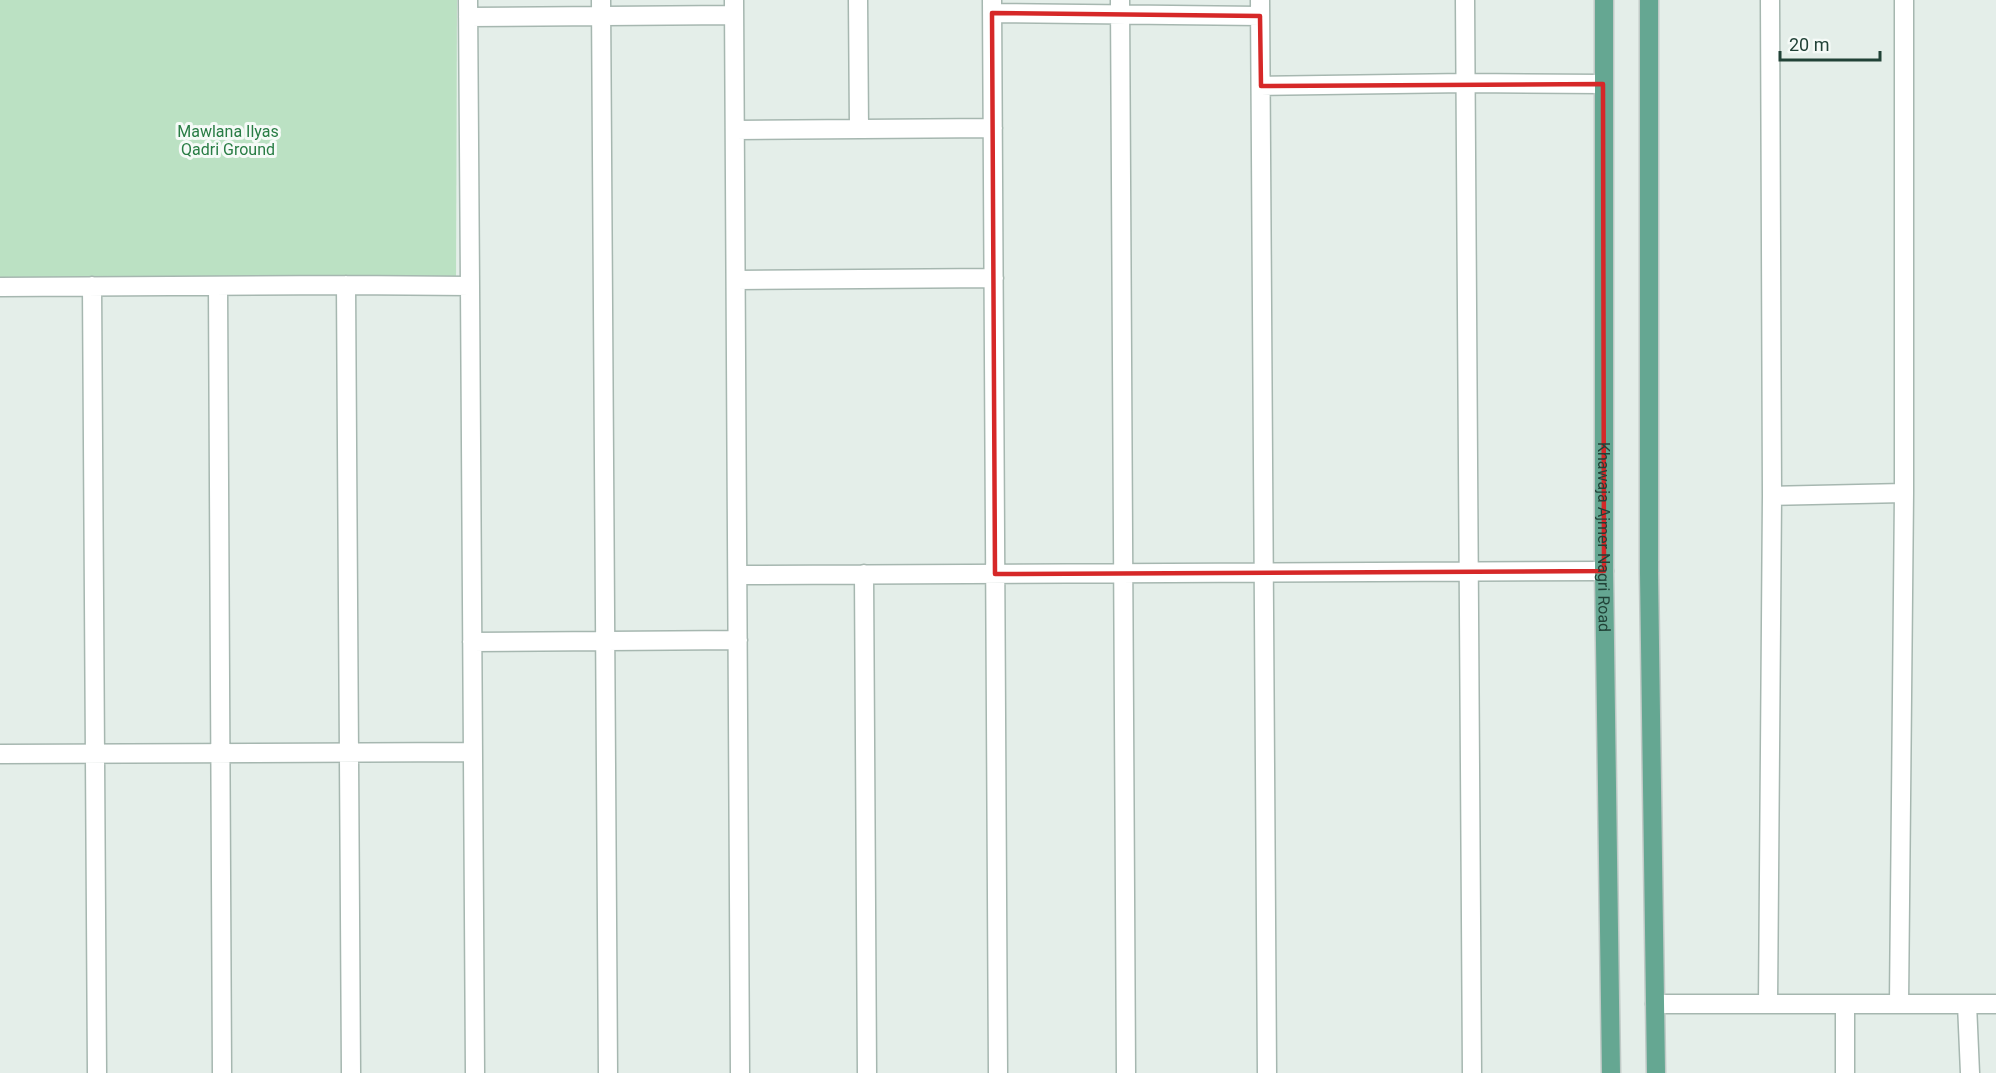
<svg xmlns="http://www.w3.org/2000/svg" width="1996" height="1073" font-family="Roboto,sans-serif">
  <rect width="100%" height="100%" fill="#e4eee9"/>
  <path fill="#bbe1c3" d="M0,0H457L456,283L0,281Z"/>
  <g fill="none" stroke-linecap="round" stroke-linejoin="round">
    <defs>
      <path id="minor" d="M601,0L608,1073
        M734,0L740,1073
        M858,0L859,129
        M992,0L998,1073
        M1120,0L1126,1073
        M1260,0L1267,1073
        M1465,0L1472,1073
        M992,13L1260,16
        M468,17L734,15
        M1261,86L1466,83L1603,84
        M735,130L993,128
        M736,280L994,278
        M346,285L351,1073
        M92,286L97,1073
        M218,286L222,1073
        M470,286L475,1073
        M0,287L346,285L470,286L468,0
        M1772,496L1904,493
        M864,574L867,1073
        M738,575L1604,571
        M472,642L738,640
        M0,754L473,752
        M1655,1004H1996
        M1768,1004L1772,496L1770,0
        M1899,1004L1904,493V0
        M1967,1004L1970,1073
        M1845,1073V1004"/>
      <g id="major">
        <path id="s1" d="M1604,0V571L1611,1073"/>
        <path d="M1649,0V573L1656,1073"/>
      </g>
    </defs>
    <use href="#minor" stroke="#a6b7b0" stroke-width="21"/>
    <use href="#major" stroke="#c1cac7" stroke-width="21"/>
    <use href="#minor" stroke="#fff" stroke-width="18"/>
    <use href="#major" stroke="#65a792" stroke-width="18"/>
  </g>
  <path fill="none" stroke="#d62828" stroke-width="4.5" stroke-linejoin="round" d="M992,13L1260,16L1261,86L1603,84L1604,571L995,574Z"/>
  <g text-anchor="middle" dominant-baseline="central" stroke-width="6" stroke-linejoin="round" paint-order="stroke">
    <g font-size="16" fill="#287c44" stroke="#f5faf7">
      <text x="228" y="131">Mawlana Ilyas<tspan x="228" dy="18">Qadri Ground</tspan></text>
    </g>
    <g font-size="16" fill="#214237" stroke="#f5faf7">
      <text stroke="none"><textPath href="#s1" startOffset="537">Khawaja Ajmer Nagri Road</textPath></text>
    </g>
  </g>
  <path d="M1780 51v9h100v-9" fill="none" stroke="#214237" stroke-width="3"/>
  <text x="1789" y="51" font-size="18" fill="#214237" stroke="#f5faf7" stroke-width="4.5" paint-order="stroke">20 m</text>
</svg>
